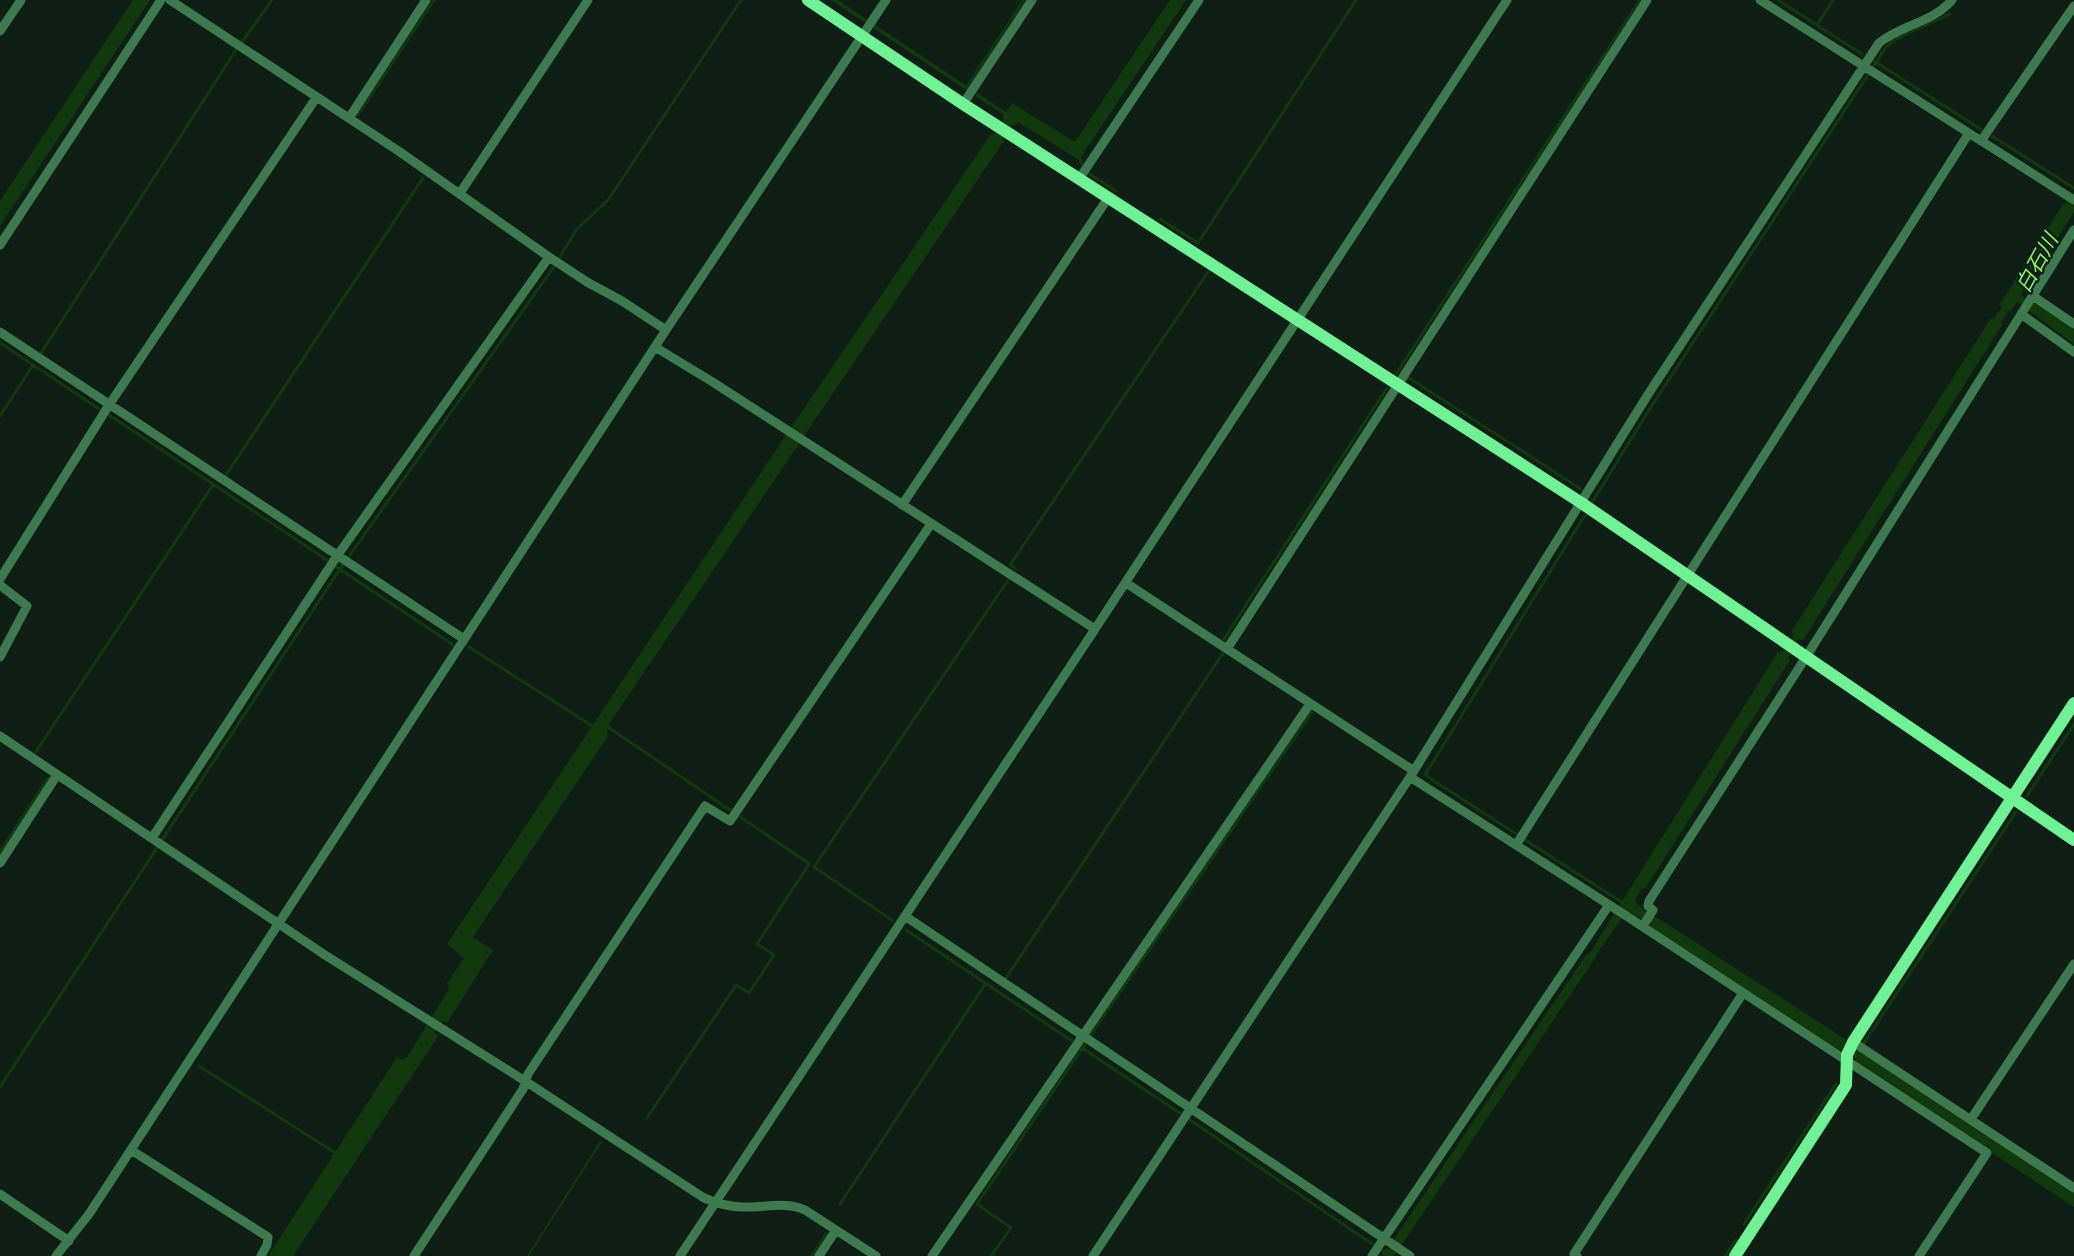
<svg xmlns="http://www.w3.org/2000/svg" width="2074" height="1256" font-family="'Roboto Condensed','Noto Sans JP',sans-serif">
  <rect width="100%" height="100%" fill="#0f1f16"/>
  <path fill="#12390e" d="M133,0H150L0,226V201Z
    M831,0H838L1006,112L1012,103L1075,142L1170,0H1186L1079,160L1018,122L1015,125H1013L1003,140L1004,141L607,727L608,736L473,937L493,950L447,1023L443,1021L434,1033L439,1035L293,1256H268L397,1057L402,1060L407,1057L449,989L447,983L464,958L447,944L784,438L991,134L994,135L1004,119L1002,117L1004,115Z
    M2074,192V212L2021,295L2033,304L2035,302L2074,330V344L2017,302L2011,311L2009,310L2001,323L2002,325L1803,640L1799,639L1788,658L1790,660L1645,889L1642,888L1636,898L1635,903L1648,912V913L1655,918L1656,917L1845,1039L1844,1042L1856,1050L1857,1049L2074,1193V1207L1855,1062L1856,1059L1840,1049L1839,1050L1650,926L1651,924L1628,912L1625,913L1603,946L1601,947L1594,960L1394,1256H1383L1382,1252L1370,1244L1372,1242L1384,1250L1386,1248L1389,1249L1395,1242L1394,1239L1586,955L1589,954L1778,652L1781,653L1794,634L1791,632L1991,318L1994,319L2002,306L2000,304L2063,204L2065,205Z
    M600,1141L602,1142L529,1256H527Z"/>
  <g fill="none" stroke-linecap="round" stroke-linejoin="round">
    <path stroke="#12390e" stroke-width="3" d="M1778,0L1862,54
      M1817,25L1833,0
      M242,42L272,0
      M1874,61L1982,130
      M966,88L1024,0
      M358,115L434,0
      M1992,136L2074,188
      M1079,155L1082,165
      M1088,173L1116,191
      M1160,219L1198,243L1356,0
      M0,343L99,409
      M41,353L236,50
      M1396,374L1640,0
      M1409,378L1581,489
      M109,415L327,560
      M0,416L33,365
      M226,475L423,178
      M1593,501L1651,407L1886,47L1896,39L1950,14
      M1585,515L1425,775L1623,903
      M335,566L452,644
      M1015,568L1010,565L1208,272
      M1224,639L1387,388
      M469,647L594,727
      M605,725L730,810
      M35,753L213,485
      M2027,796L2074,724
      M739,816L808,863
      M0,852L48,778
      M814,867L1008,580
      M814,867L892,920
      M906,930L1072,1041
      M1006,978L1223,653
      M1090,1036L1312,712
      M1862,1046L2016,812
      M1082,1048L1180,1113
      M199,1066L337,1154
      M0,1087L340,569L553,268L577,229L608,200L741,0
      M647,1118L736,985L749,993L774,955L757,944L809,864
      M1190,1120L1372,1244
      M840,1204L986,983
      M1744,1224L1836,1084
      M812,1256L826,1234
      M991,1256L1011,1228L977,1204L1085,1044
      M1725,1256L1736,1240"/>
    <path stroke="#3e7950" stroke-width="9" d="M170,0L400,152L549,257L587,282L622,301L666,330
      M1760,0L2074,200
      M0,31L21,0
      M963,104L1032,0
      M349,118L426,0
      M1981,141L2074,6
      M1079,179L1199,0
      M460,193L588,0
      M0,245L161,0
      M2033,296L2074,324
      M2021,314L2074,352
      M0,332L464,639
      M655,347L711,381L1095,629
      M902,505L1108,198
      M0,579L109,405L316,98
      M1126,583L1414,771
      M0,585L27,606L0,657
      M1227,649L1647,0
      M0,736L325,955L525,1081L704,1198C716,1203 729,1207 742,1207C763,1208 786,1201 805,1210L876,1256
      M1410,777L1628,917L1987,1153L1919,1256
      M152,838L337,556L549,257
      M1516,845L1969,133
      M0,863L57,775
      M905,916L1410,1256
      M1643,926L1653,910L1648,906L1649,901L1806,657L2074,230
      M1853,1042L2074,1188
      M1971,1119L2074,964
      M131,1150L268,1237L267,1245L261,1256
      M0,1194L69,1241
      M56,1256L89,1214L666,330L886,0
      M414,1256L523,1089L528,1074L705,806L730,821L931,524
      M680,1256L1095,629L1507,0
      M819,1256L836,1230
      M932,1256L1310,704
      M1093,1256L1410,777L1647,396L1879,43C1901,25 1934,22 1952,0
      M1372,1256L1609,905
      M1577,1256L1574,1254L1743,993"/>
    <path stroke="#71f196" stroke-width="12" d="M808,0L963,104L1580,502L2074,840
      M1735,1256L1846,1085L1847,1055L1853,1042L2074,703"/>
  </g>
  <g text-anchor="middle" dominant-baseline="central" stroke-width="4.5" stroke-linejoin="round" paint-order="stroke">
    <g font-size="21" font-style="italic" fill="#8ef069" stroke="#0f1f16">
      <text transform="translate(2037 263) rotate(-61)">白石川</text>
    </g>
  </g>
</svg>
